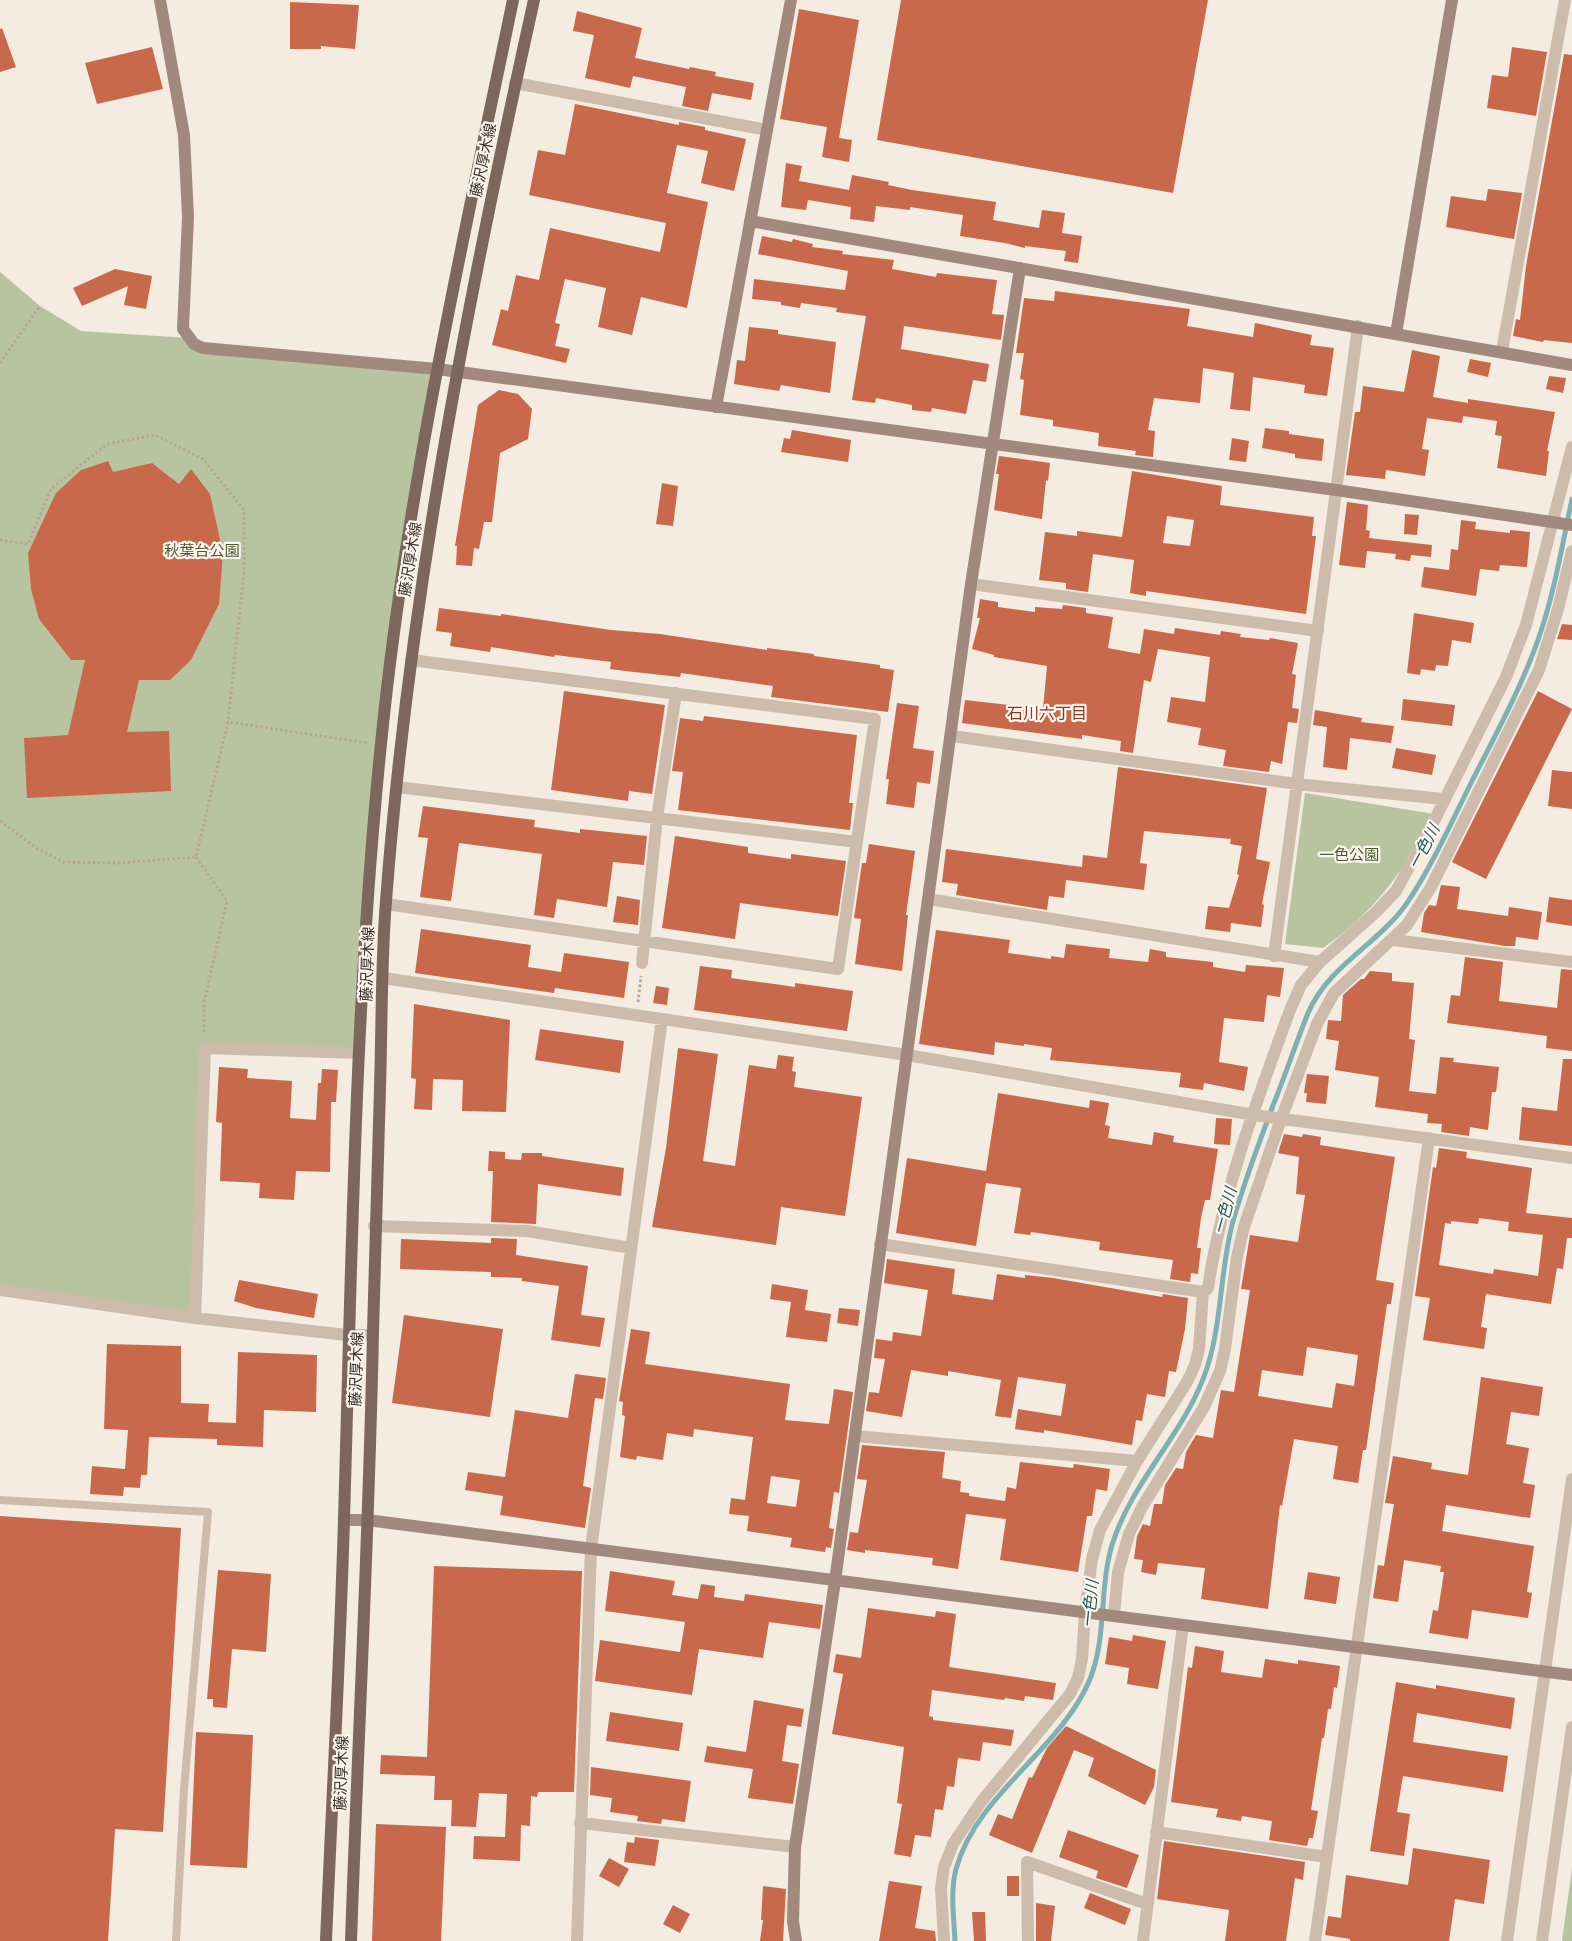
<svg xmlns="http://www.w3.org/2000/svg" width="1572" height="1941" font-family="'Space Grotesk','Noto Sans JP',sans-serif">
  <rect width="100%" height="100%" fill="#f4ebe1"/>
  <path fill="#b8c4a0" d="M0,272L40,306L81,331L188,338L194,344L437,369L387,687L358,1053L205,1049L195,1318L0,1290Z
    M1305,793L1434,814C1407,867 1373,914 1323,948L1285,944Z
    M1572,1868V1941H1562Z"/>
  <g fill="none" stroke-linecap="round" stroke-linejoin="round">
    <path stroke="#7fb0b2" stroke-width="5" d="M955,1941C954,1918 950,1892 956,1869C977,1793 1061,1750 1090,1679C1107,1637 1099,1588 1112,1545C1132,1480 1187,1431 1207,1368C1222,1322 1220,1272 1232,1225C1243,1184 1259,1143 1274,1103C1286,1073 1296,1043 1308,1013C1329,964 1381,943 1409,900C1434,862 1453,819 1473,779C1496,734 1521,688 1538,640C1554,595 1562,546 1572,499"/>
  </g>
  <path fill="#c8694b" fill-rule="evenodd" d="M901,0H1208L1173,193L877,140Z
    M290,2L359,5L355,49L321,46V49H290Z
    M799,9L859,20L839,138L852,140L849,162L822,157L827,127L780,119Z
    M577,11L642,28L635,58L689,69L690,67L716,72L715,76L754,83L751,100L712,93L708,111L682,106L686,87L633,76L630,88L585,78L594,35L573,31Z
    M2,28L16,67L0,72V29Z
    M152,47L163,89L97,104L85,63Z
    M1512,47L1547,52L1536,116L1487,108L1492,75L1508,77Z
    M1564,54L1572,55V343L1544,340L1543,342L1513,336L1516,319L1520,320L1526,266Z
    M575,104L679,125V122L705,127V130L746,139L734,191L701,183L708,151L677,145L667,193L708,202L687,308L641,297L632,335L598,327L606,288L565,279L555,323L560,324L555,346L570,349L566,363L492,345L501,309L508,311L516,275L539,280L550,228L660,252L666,223L529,195L538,150L565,155Z
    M786,163L802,166L799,181L849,190L852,175L889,182L888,185L912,190L996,202L993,220L1039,228L1042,210L1065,213L1062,233L1082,236L1078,263L1064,261L1066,251L1025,246V248L1005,243L960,236L963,215L910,207V210L876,206L874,222L850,219L851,207L808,200L806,210L781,207Z
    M1488,189L1522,193L1514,239L1446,227L1451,196L1486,201Z
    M762,236L792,242L793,239L813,244L812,247L843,251L842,254L894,260L892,269L936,277L937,273L997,280L992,314L1004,315L1001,340L904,326L901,349L989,364L986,382L973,380L966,414L932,408L931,412L912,410V405L876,398L875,403L852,400L866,316L836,312L837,308L801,303L800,308L781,305V302L752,299L754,279L845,290L848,271L758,254Z
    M115,269L152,276L146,309L124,305L128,286L82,306L73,288Z
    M1055,291L1190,309L1187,326L1253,337L1255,323L1312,335L1310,345L1334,348L1327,396L1304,393L1305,385L1253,377L1250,411L1230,409L1234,373L1203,368L1200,403L1154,398L1148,430L1155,431L1153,457L1135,455L1136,451L1098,446L1099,433L1053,426V420L1020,415L1024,380L1020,379L1024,353H1016L1024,298L1054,301Z
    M749,327L778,330V334L836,342L830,393L781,385L779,391L734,384L737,360L745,361Z
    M1412,350L1440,356L1433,397L1468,403V399L1555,412L1547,451H1549L1546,476L1497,468L1502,436L1495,435L1497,421L1463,416L1462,423L1427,418L1422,449L1429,450L1425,476L1386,470L1385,479L1346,475L1355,412H1360L1363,386L1404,392Z
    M1470,359L1491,363L1488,377L1467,372Z
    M1549,376L1566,378L1563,393L1546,389Z
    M499,390L518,394L532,409L528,439L500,453L492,522H484L479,549L474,548L472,566L456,565L457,546H455L478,405Z
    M1265,428L1289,431V434L1324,439L1322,461L1295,458V454L1262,448Z
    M792,430L851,440L848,462L781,452L784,438L790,439Z
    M1232,438L1249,441L1246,462L1229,460Z
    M999,456L1050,463L1048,481L1046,480L1042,519L994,510L999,474H996Z
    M108,461L113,472L152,463L179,484L191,469L210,494L223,553L219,604L191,660L170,680H139L127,732L169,731L171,791L27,798L24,738L68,735L85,660H71L39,619L31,589L28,553L56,493L81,470Z
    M1132,471L1222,486L1220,505L1314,517L1312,536H1316L1306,614L1146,591V596L1130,593L1134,560L1093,554L1088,592L1066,589V583L1039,580L1045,532L1077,536V531L1122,537ZM1167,516L1194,520L1190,546L1163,543Z
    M662,483L678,486L673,526L656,524Z
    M1347,502L1368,505L1366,530L1370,531L1369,538L1432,545L1431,557L1411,555L1410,561L1395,559L1396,554L1367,551L1365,568L1339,565Z
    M1405,514L1419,515L1417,535L1404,534Z
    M1461,520L1476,522L1475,529L1510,533V530L1530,532L1527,567L1500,565L1499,571L1480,569L1476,596L1421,587L1424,567L1449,570L1451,549L1458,550Z
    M980,599L998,602V607L1035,612V607L1062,609L1063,605L1086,608V613L1113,617L1108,648L1140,654L1144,629L1174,634L1175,628L1220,635L1221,631L1241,634L1240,637L1269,640L1270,638L1298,643L1292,674L1296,675L1292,708L1299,709L1297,723L1288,722L1282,764L1271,761L1269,772L1223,766L1226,750L1198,745L1201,728L1167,722L1171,697L1205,702L1210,657L1158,649L1151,682L1144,680L1133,753L1120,751L1121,741L1082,735V739L962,723L965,700L1043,709L1047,666L994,657V655L972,649L980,618H977Z
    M439,608L501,616V614L611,630L660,634L767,650V648L814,654V656L880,665V668L894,670L888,712L771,697L773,686L681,673L680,677L625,671L610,669L611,662L555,655L554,657L491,647L490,652L450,646L452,633L436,631Z
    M1414,613L1474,623L1471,643L1452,640L1448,666L1436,665L1435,671L1421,669L1420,675L1407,673Z
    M1562,624L1572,625V640L1557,639Z
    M564,691L665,705L652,794L629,791L628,801L551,790Z
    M1538,691L1572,709L1486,879L1452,862Z
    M1403,699L1455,705L1452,726L1401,720Z
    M897,703L919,706L913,748L934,751L930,784L917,782L914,808L886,804L889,779H886Z
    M1315,710L1362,718L1361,722L1394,726L1391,743L1350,738L1347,770L1323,767L1327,727L1313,725Z
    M704,716L857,735L849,803H853L850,830L678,810L683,772L672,771L680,718L703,721Z
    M1396,748L1436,755L1432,775L1392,768Z
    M1118,767L1267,788L1256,859L1270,862L1262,904L1264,905L1261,927L1231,923L1230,932L1205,929L1208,906L1229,908L1239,875L1237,874L1242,846L1230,844L1231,839L1144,831L1140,863L1147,864L1144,890L1066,880L1064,898L1049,896L1047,910L956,895L958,884L942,882L946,849L1082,867L1083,855L1107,858Z
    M1552,770L1572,772V809L1548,806Z
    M423,806L535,820L534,827L580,833V829L647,836L644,865L613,862L607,907L557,899L554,918L534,915L542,854L459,843L451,901L420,897L428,838L418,837Z
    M675,836L748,847V853L791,859V854L846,861L838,916L740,903L735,939L662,928Z
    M869,844L915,851L906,915H908L902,971L855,964L861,919L854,918L862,863H866Z
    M1441,885L1460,887L1457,909L1508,916L1509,907L1542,912L1538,940L1516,937L1515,946H1505L1421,932L1424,913L1429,905L1436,906Z
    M617,896L640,900L638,925L613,922Z
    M1549,897L1572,900V926L1546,922Z
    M421,929L531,945L528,967L561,972L564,953L629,962L624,998L555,988L554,993L415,973Z
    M936,930L1010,940L1008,953L1051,959V956L1064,958L1066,944L1110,949L1109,958L1148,962L1150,949L1166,952V957L1213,962V967L1245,972L1246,965L1284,968L1280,997L1267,995L1264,1022L1224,1018L1219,1062L1248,1067L1244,1091L1204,1083L1203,1090L1179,1087L1181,1073L1050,1060L1052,1048L1024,1044V1046L995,1042L994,1055L919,1044Z
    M1465,957L1503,962L1499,1001L1557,1008L1561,969L1572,970V1051L1546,1048L1547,1036L1447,1023L1451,995L1460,996Z
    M700,966L732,970L731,978L795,987V983L853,991L847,1031L694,1010Z
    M1370,971L1392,973V981L1414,983L1409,1039L1415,1040L1409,1091L1436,1094L1440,1057L1454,1058L1453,1062L1499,1067L1496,1092H1492L1488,1130L1470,1127L1469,1136L1441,1132L1442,1124L1427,1123L1428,1114L1375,1107L1379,1077L1335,1070L1339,1041L1326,1039L1328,1020L1341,1021L1343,995L1361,979H1364Z
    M656,986L669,988L667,1005L653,1003Z
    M414,1004L510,1020L506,1112L462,1111L463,1080L433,1079L432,1110L414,1109L416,1079L411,1078Z
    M540,1029L624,1041L620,1073L535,1060Z
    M678,1048L718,1054L703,1161L735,1166L749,1065L776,1069L778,1055L794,1057L792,1071L796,1072L794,1087L862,1097L845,1216L781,1207L776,1245L652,1227L666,1148Z
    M1563,1059H1572V1146L1519,1140L1522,1107L1557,1111Z
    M219,1067L248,1069L247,1078L292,1081L290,1118L316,1120L318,1083H321L322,1069L338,1070L336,1102H331L330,1172L296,1171L294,1200L259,1198L260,1183L220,1181L222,1123L216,1122Z
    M1307,1074L1329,1076L1326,1104L1306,1102L1307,1093H1304Z
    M998,1093L1089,1108L1090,1100L1109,1103L1105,1125L1110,1126L1108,1138L1152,1145L1154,1132L1174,1136L1173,1142L1218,1149L1210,1200H1205L1201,1218L1197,1248H1201L1198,1274L1191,1273L1190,1282L1170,1279L1173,1260L1099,1250L1100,1242L1031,1232L1030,1235L1014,1233L1021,1188L986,1183L976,1246L896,1233L907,1158L986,1171Z
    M1216,1118L1232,1119L1230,1145L1214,1144Z
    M1284,1134L1302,1137L1303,1134L1321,1137L1320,1145L1395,1157L1376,1280L1394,1283L1391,1304H1387L1366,1450H1363L1358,1483L1333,1479L1338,1446L1294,1439L1282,1506L1280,1505L1268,1609L1201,1599L1205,1568L1158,1563L1156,1575L1141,1572L1143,1560L1134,1559L1137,1536L1143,1524L1150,1526L1154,1504H1162L1165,1485L1176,1468L1183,1469L1186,1452L1196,1435L1213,1438L1221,1390L1234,1392L1250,1290L1241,1289L1250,1235L1298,1242L1305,1195L1296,1194L1299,1157L1278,1153ZM1307,1347L1358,1355L1354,1386L1336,1383L1332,1408L1258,1396L1262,1370L1303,1376Z
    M1439,1148L1467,1152L1466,1158L1532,1168L1526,1213L1572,1218V1238H1567L1563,1269L1557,1268L1551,1304L1486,1294L1481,1327L1487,1328L1484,1349L1423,1340L1430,1298L1415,1296L1433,1167L1436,1168ZM1479,1218L1509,1222L1508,1231L1543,1235L1538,1276L1494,1269L1493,1274L1439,1265L1445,1223L1451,1224V1221L1478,1224Z
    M489,1151L505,1152V1159L521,1160L522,1153H542V1156L624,1168L621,1196L538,1184L536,1224L491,1222L493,1171H488Z
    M491,1238L517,1239L516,1255L588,1266L581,1315L605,1318L600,1347L551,1340L559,1286L522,1281V1278L491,1277V1272L400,1269L401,1239L491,1243Z
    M887,1259L955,1269L952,1294L993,1300L997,1274L1025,1278V1275L1053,1278L1162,1297L1163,1294L1188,1298L1185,1329L1176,1372L1169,1371L1165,1397L1147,1394L1142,1421L1136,1420L1132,1445L1044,1430V1433L1015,1429L1018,1409L1061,1416L1066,1384L1018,1377L1011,1418L995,1416L1001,1380L948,1371V1376L911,1370L902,1417L866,1411L869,1392L879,1393L885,1359L874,1358L876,1339L892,1341L893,1332L921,1336L928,1290L884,1283Z
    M239,1280L318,1294L314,1318L256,1308L234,1301Z
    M772,1284L808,1290L805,1310L831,1314L827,1342L786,1337L791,1302L770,1299Z
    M839,1308L860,1310L858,1326L837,1323Z
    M404,1315L503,1329L490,1417L392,1403Z
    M631,1329L650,1332L645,1364L790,1384L785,1420L829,1424L834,1389L853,1392L839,1493L834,1492L829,1528L834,1529L831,1548L826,1547L825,1552L790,1547L792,1538L747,1531L749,1516L729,1514L731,1498L745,1500L753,1437L694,1429L693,1437L667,1433L663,1460L637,1456L636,1460L620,1457L625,1416L622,1415L623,1402L619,1401ZM771,1476L800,1480L796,1507L767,1503Z
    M107,1344L181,1346V1403L209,1404L208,1422L236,1423L238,1352L317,1355L316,1412L264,1410L263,1447L217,1445V1439L149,1437L147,1475H141L140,1488L124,1487L123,1496L90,1494L92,1466L125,1469L128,1430L104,1429Z
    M575,1374L606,1378L603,1399L595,1398L583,1486L591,1488L585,1528L500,1515L503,1496L465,1490L468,1472L505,1477L515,1410L568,1418Z
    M1481,1377L1543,1387L1539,1416L1511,1412L1506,1444L1529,1448L1523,1483L1535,1485L1530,1518L1446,1505L1442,1531L1534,1546L1527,1592L1532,1593L1528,1618L1472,1610L1468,1639L1429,1633L1433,1610L1438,1611L1444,1572H1440L1441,1566L1404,1560L1398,1602L1373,1598L1378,1565L1384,1566L1394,1504L1385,1503L1393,1456L1432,1463L1431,1469L1468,1475Z
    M862,1445L945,1452L942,1478L961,1481L960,1492L969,1493V1496L1005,1501L1007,1487L1016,1489L1020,1462L1073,1468L1074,1464L1110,1469L1107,1491L1096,1489L1092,1516H1087L1078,1572L1000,1560L1006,1519L966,1514L958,1569L932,1565L933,1558L865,1550V1553L847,1550L850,1532L858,1533L867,1480L857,1479Z
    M0,1516L181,1528L163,1832L115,1829L108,1941H0Z
    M434,1566L582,1571L574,1792H538L537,1797L531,1796L530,1826L521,1825L520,1861L473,1859L474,1836L505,1837L507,1794L479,1793L476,1827L451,1826L452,1800H434L435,1776L380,1774L381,1755L427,1757Z
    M218,1570L271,1574L266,1652L232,1649L227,1708L213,1707V1699H207Z
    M610,1571L675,1581L672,1595L698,1599L701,1584L715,1586L714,1597L744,1601L745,1594L823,1605L820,1629L769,1622L763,1658L699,1649L692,1695L595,1681L600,1640L680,1652L685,1622L605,1611Z
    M1308,1572L1340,1577L1336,1604L1304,1599Z
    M868,1608L935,1617L936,1611L956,1614L949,1667L1056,1683L1053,1700L1025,1696L1024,1701L1005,1698L1004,1700L932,1690L929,1716L933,1717V1720L1014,1730L1011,1746L983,1742L980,1761L958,1758L954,1787L947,1786L943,1810L935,1809L931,1837L915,1835L911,1857L894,1854L902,1804L897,1803L904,1747L832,1734L843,1674L833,1672L836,1654L861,1658Z
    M1133,1635L1166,1641L1158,1689L1127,1684L1129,1668L1105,1664L1109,1637L1132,1641Z
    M1195,1646L1224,1651L1221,1672L1262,1678L1265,1659L1298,1664V1660L1340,1666L1337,1688L1334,1687L1331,1709H1328L1324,1738H1322L1311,1810L1318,1811L1313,1838H1309L1307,1846L1269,1840L1272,1821L1242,1816L1241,1821L1216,1817L1218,1809L1171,1802L1188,1667L1192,1668Z
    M1396,1682L1436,1689V1685L1515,1698L1511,1729L1417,1713L1413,1742L1508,1756L1503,1792L1403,1776L1397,1812L1410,1814L1404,1856L1370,1851Z
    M754,1700L804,1709L801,1727L787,1725L782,1761L799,1764L793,1804L748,1798L753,1769L704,1762L707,1746L746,1752Z
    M610,1712L683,1723L679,1751L606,1741Z
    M1066,1726L1156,1770L1154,1787L1145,1805L1088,1776L1094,1758L1074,1750L1032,1853L989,1835L998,1814L1012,1819L1029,1777L1032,1778L1047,1748Z
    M196,1732L253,1735L247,1868L190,1865Z
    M591,1767L691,1781L685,1822L662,1819L661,1824L637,1821L638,1816L610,1812L612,1798L590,1795Z
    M376,1824L446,1827L441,1941H372Z
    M1068,1830L1139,1855L1127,1888L1096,1878L1098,1871L1059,1857Z
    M635,1837L659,1840L655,1866L624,1862L627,1842L634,1843Z
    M1164,1841L1305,1862L1303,1880L1295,1878L1286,1941H1225L1229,1910L1157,1899Z
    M1413,1848L1490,1860L1484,1904L1455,1899L1449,1941H1350V1939L1325,1935L1328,1916L1341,1918L1346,1875L1408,1885Z
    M609,1858L629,1869L619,1887L599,1876Z
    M1007,1876H1019V1896H1007Z
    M889,1881L922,1886L915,1928L935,1931L936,1941H879Z
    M763,1886L786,1889L783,1941H760L763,1920H761Z
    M1090,1893L1131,1909L1125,1925L1084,1908Z
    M1036,1903L1055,1906L1051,1941H1036Z
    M673,1905L690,1914L680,1933L663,1924Z
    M972,1912H985L986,1941H974Z"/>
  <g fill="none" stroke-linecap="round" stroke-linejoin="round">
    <path stroke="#b9a596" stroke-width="3" stroke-dasharray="2.5 2.5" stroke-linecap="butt" d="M0,363L40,306
      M0,540L28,544L51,489L107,444L155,435L203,459L244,510V572L228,722
      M0,821L38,849L63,862L120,863L196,857L228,722L368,743
      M196,857L227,901L204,1003V1034
      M638,1002L641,976"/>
    <path stroke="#cdbbac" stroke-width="8" d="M0,1500L208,1512L184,1789L176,1941"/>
    <path stroke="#cdbbac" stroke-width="12" d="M515,83L767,130
      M1502,351L1565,0
      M971,584L1318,631
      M952,736L1297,784L1443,799
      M397,787L857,842
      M928,899L1320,962
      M386,904L838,969L875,719L411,660
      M1393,940L1572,962
      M1274,956L1358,326
      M642,963L657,818L676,693
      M383,978L907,1055L1254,1115L1572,1158
      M374,1226L527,1231L631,1248
      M880,1244L1203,1292
      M0,1290L195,1318L347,1335H373
      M195,1318L205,1048L358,1053
      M855,1436L1137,1461
      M1114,1615L1118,1572L1129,1534L1142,1507L1204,1407L1220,1371L1225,1349L1237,1257L1244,1227L1281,1119L1317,1024L1334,993L1407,925L1431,887L1539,670L1558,609L1572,551
      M580,1823L795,1847
      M1156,1832L1327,1857
      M577,1941L591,1549L662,1019
      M944,1941L941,1888L944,1867L953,1844L981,1802L1070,1694L1078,1678L1082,1659L1085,1612L1092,1559L1100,1530L1137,1461L1187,1382L1195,1365L1199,1349L1203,1292L1208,1288C1222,1193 1257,1100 1290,1010L1301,985L1320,962L1376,912L1396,891L1433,823L1506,677L1526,625L1572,447
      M1028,1941L1027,1862L1147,1904
      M1143,1941L1183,1625
      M1315,1941L1429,1138
      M1507,1941L1572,1479
      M1542,1941L1572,1727"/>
    <path stroke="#a18a7d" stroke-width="12" d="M160,0L184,135L188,217L183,329L194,344L203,348L437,369L1336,490L1572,525
      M750,221L1572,365
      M1396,334L1452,0
      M716,407L791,0
      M344,1520H367L1572,1675
      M796,1941L793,1921L795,1847L835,1581L971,584L1020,268"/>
    <path stroke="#7d675c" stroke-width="12" d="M326,1941C332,1800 340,1660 344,1519C352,1251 355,982 384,715C410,474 464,237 513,0
      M351,1941C358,1738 369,1535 373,1332C375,1251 378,1169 380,1087C382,1025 381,962 386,901C409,597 468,297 534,0"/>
  </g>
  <g text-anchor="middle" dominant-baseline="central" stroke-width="4.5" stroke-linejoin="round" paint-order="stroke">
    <g font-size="15" fill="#3b302b" stroke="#fbf5ee">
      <text transform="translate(483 160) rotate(-78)">藤沢厚木線</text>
      <text transform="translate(410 559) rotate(-81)">藤沢厚木線</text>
      <text transform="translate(367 964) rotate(-88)">藤沢厚木線</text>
      <text transform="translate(356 1369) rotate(-88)">藤沢厚木線</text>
      <text transform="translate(341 1773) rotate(-88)">藤沢厚木線</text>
    </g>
    <g font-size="15" fill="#4a5a2e" stroke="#fbf5ee">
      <text x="202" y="550">秋葉台公園</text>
      <text x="1349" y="854">一色公園</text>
    </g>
    <g font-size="16" fill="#8c3b22" stroke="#fbf5ee">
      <text x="1047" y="713">石川六丁目</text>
    </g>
    <g font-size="16" font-style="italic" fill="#1f5a5e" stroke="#fbf5ee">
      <text transform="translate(1424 847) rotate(-62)">一色川</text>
      <text transform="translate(1225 1211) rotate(-75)">一色川</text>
      <text transform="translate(1090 1604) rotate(-84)">一色川</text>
    </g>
  </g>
</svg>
